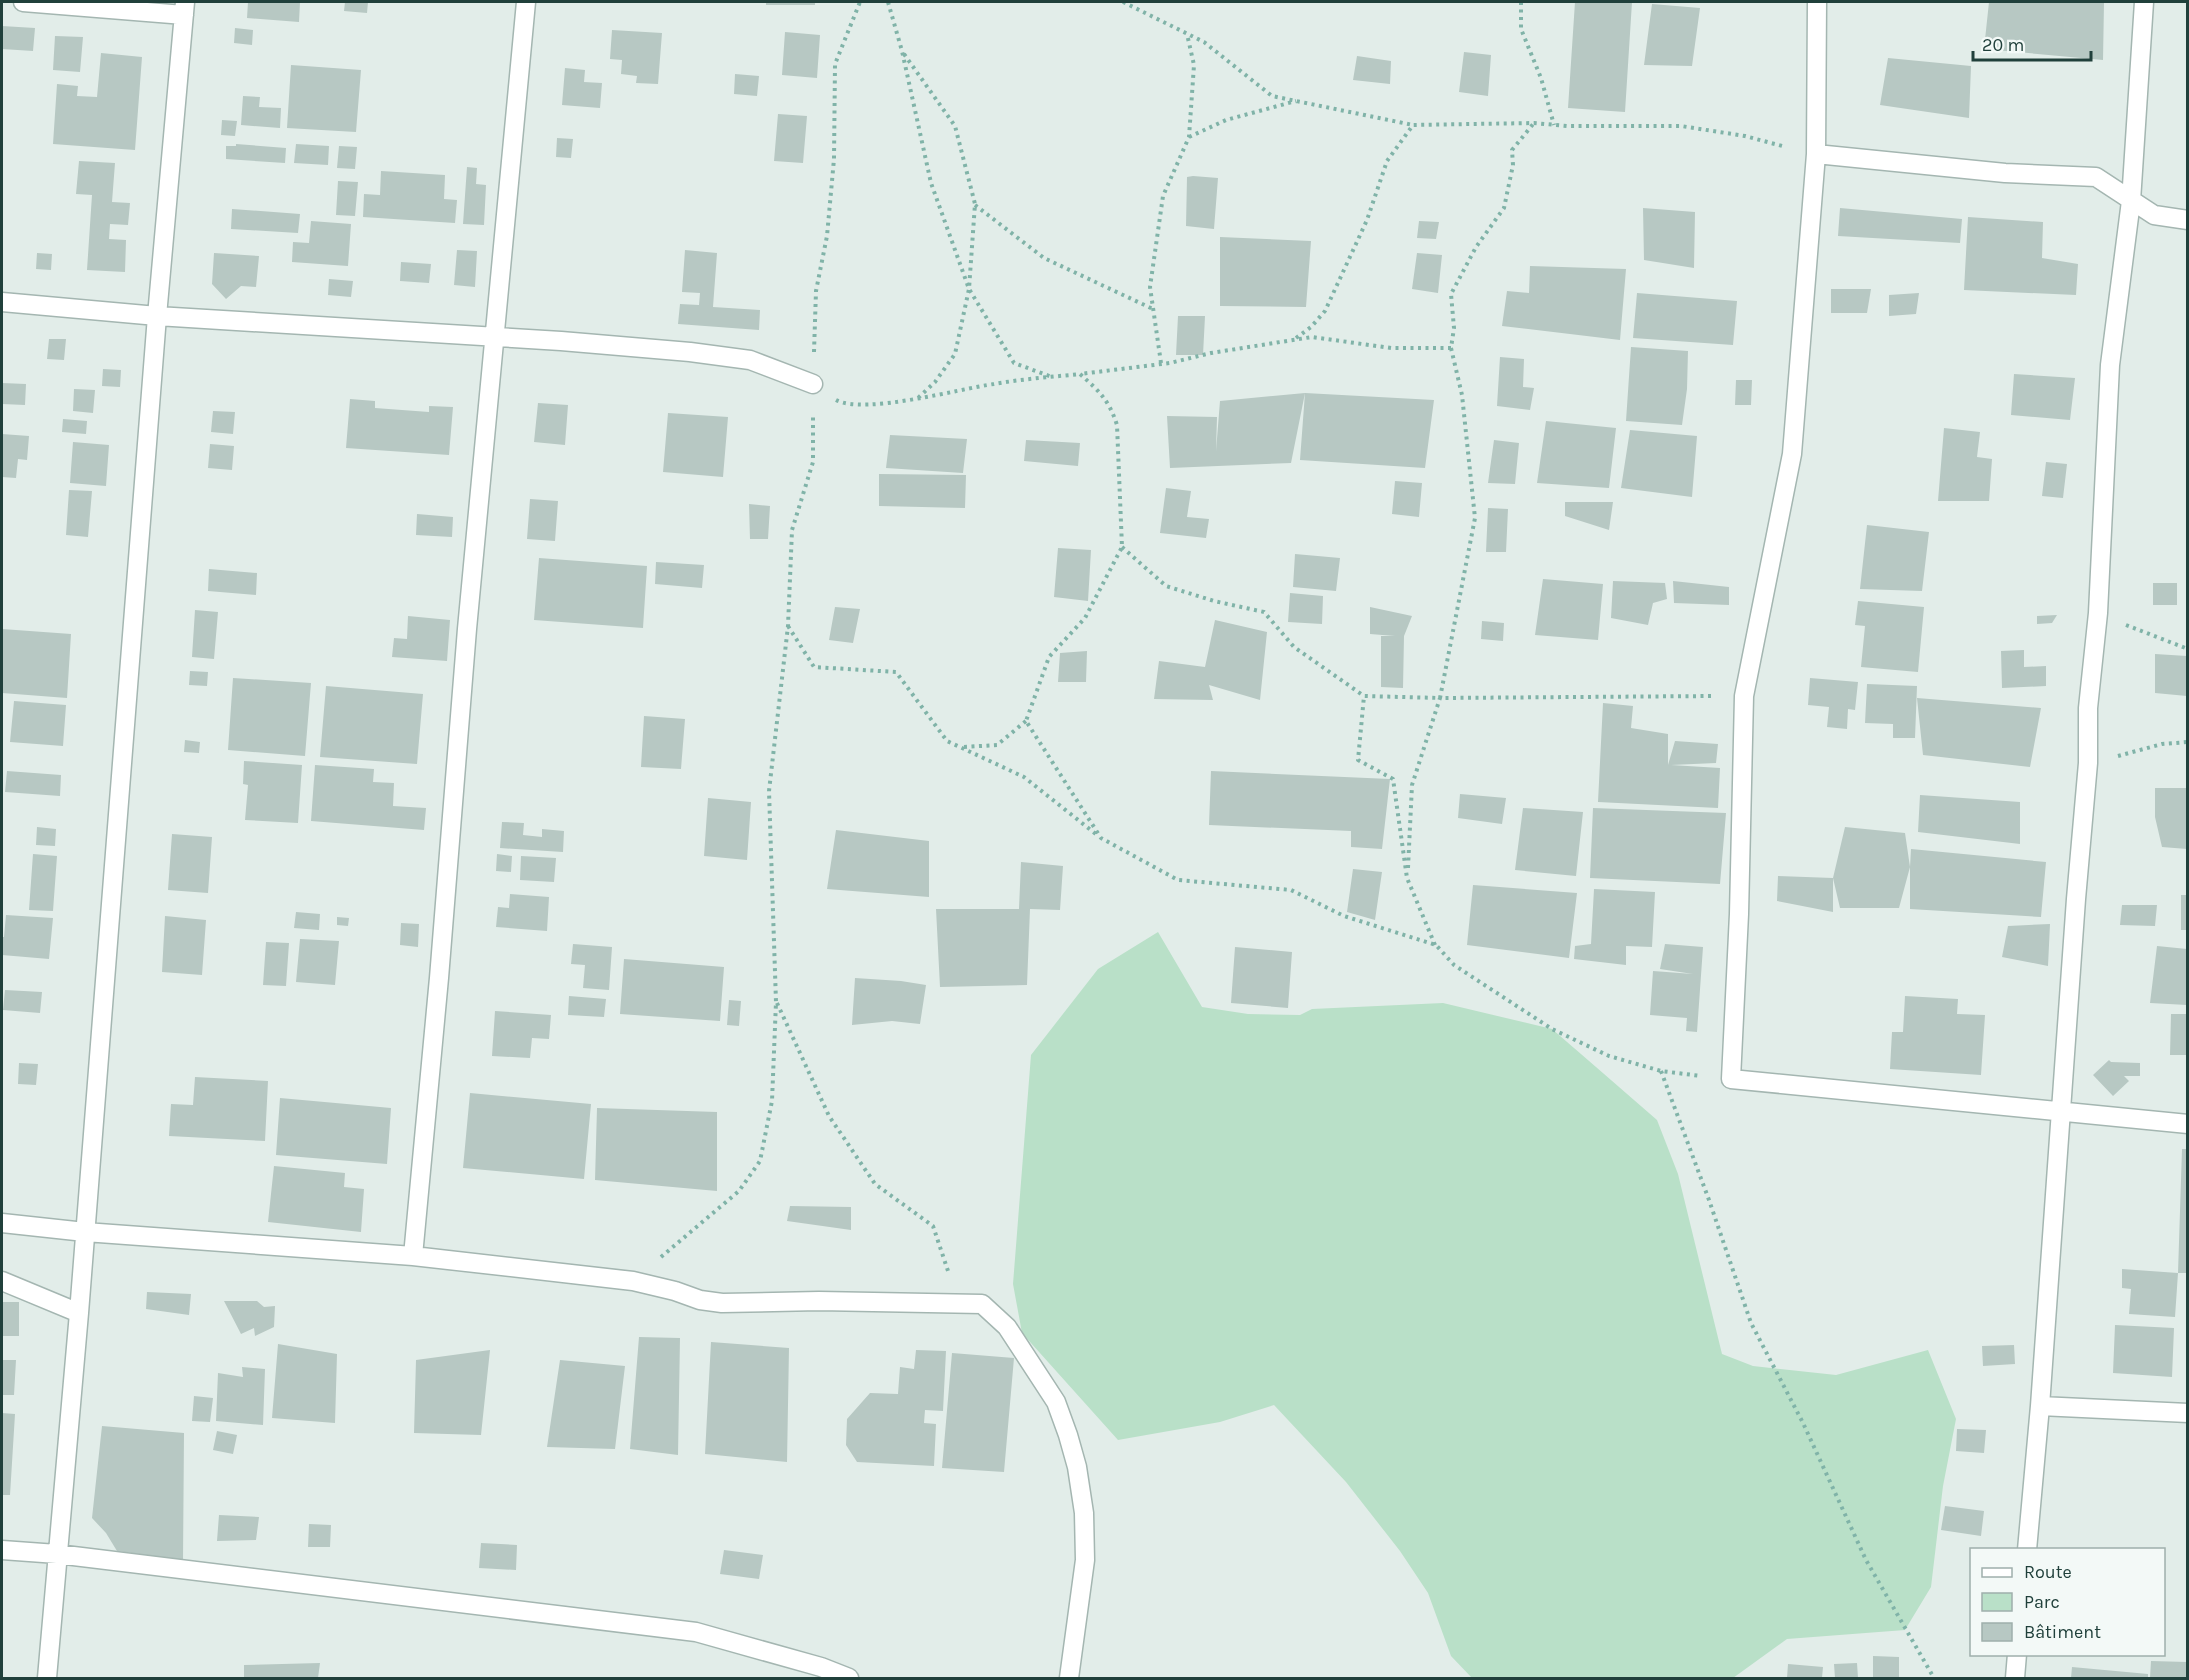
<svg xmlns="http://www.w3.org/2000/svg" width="2189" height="1680" font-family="Karla,sans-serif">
  <rect width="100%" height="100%" fill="#e2ede9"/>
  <path fill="#b9e0c8" d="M1158,932L1202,1007L1248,1014L1300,1015L1312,1009L1443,1003L1552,1029L1596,1067L1657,1120L1678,1174L1722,1354L1753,1366L1836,1375L1928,1350L1956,1419L1943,1486L1931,1587L1905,1630L1787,1639L1733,1678H1472L1451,1656L1428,1593L1400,1551L1346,1482L1274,1405L1220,1422L1118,1440L1022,1333L1013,1284L1031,1055L1098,969Z"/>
  <path fill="#b7c8c3" d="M248,2H300L299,22L247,18Z
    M345,2H368L367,13L344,11Z
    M766,2H815V5H766Z
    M1575,2H1632L1625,112L1568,108Z
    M1989,2L2104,3L2103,60L1984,49Z
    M1652,4L1700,8L1692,66L1644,65Z
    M2,26L35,28L33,51L2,49Z
    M235,28L253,30L252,45L234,43Z
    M612,30L662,33L658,84L636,83L637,76L621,74L622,60L610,59Z
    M785,32L820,35L817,78L782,75Z
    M55,36L83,37L80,72L53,70Z
    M1464,52L1491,55L1488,96L1459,92Z
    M101,53L142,57L135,150L53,144L57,84L78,86L77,96L97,97Z
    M1357,56L1391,61L1390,84L1353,80Z
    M1888,58L1971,66L1969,118L1880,105Z
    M291,65L361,70L356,132L287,128Z
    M565,68L585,70L584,82L602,83L600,108L562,105Z
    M735,74L759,76L757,96L734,94Z
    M243,96L260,97L259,107L281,108L280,128L241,125Z
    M778,114L807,116L803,163L774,161Z
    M222,120L237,121L235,136L221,135Z
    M557,138L573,139L571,158L556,157Z
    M236,144L286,148L285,163L226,159V146H236Z
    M296,144L329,146L328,165L294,163Z
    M339,146L357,147L355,169L337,168Z
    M79,161L115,163L112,202L130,203L128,225L110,224L109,239L126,240L125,272L87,270L92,195L76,194Z
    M467,167L477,168L476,184L486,185L484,225L463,224Z
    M381,171L445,175L444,199L457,200L455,223L363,217L364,194L380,195Z
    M1193,176L1218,178L1214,229L1186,226L1187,177Z
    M338,181L358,182L355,216L336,215Z
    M1643,208L1695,212L1694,268L1644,260Z
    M1840,208L1962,219L1960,243L1838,236Z
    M232,209L300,214L298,233L231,229Z
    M1968,217L2043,222L2042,258L2078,264L2076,295L1964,290Z
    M311,221L351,224L348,266L292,262L293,242L309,243Z
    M1419,221L1439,222L1436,239L1417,238Z
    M1220,237L1311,241L1306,307L1220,306Z
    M457,250L477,251L475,287L454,285Z
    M685,250L717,253L713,307L760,310L759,330L678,324L680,304L699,305L700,293L682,292Z
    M37,253L52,254L51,270L36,269Z
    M214,253L259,256L256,287L241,286L226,299L212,284Z
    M1417,253L1442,255L1438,293L1412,289Z
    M401,262L431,264L429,283L400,281Z
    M1530,266L1626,269L1620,340L1502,326L1507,291L1529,293Z
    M329,279L353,281L351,297L328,295Z
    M1831,289H1871L1867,313H1831Z
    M1637,293L1737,301L1733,345L1633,338Z
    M1919,293L1916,314L1889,316V295Z
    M1178,316H1205L1203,355H1176Z
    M49,339H66L64,360L47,359Z
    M1631,347L1688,351L1687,389L1682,425L1626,421Z
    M1500,357L1524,359L1523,387L1534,388L1530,410L1497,406Z
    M103,369L121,370L120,387L102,386Z
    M2014,374L2075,378L2070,420L2011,415Z
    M1736,380H1752L1751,405H1735Z
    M2,383L26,384L25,405L2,404Z
    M74,389L95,390L93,413L73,411Z
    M1305,393L1291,463L1170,468L1167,416L1217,417L1216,451L1220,401L1305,393L1434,400L1425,468L1300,460Z
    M350,399L375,401V408L429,412V406L453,407L449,455L346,448Z
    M538,403L568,405L565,445L534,442Z
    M213,411L235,412L233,434L211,432Z
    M668,413L728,417L723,477L663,472Z
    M63,419L87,421L86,434L62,432Z
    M1546,421L1616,428L1609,488L1537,483Z
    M1944,428L1980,432L1977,457L1992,459L1989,501H1938Z
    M1630,430L1697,436L1692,497L1621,488Z
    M2,434L29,436L27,460L18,459L16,478L2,477Z
    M890,435L967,439L963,473L886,468Z
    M1026,440L1080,443L1078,466L1024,461Z
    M1494,440L1519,443L1515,484L1488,483Z
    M73,442L109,445L106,486L70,483Z
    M210,444L234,446L232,470L208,468Z
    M2046,462L2067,464L2063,498L2042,496Z
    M879,474L966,475L965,508L879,506Z
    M1395,481L1422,483L1419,517L1392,514Z
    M1166,488L1191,491L1187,517L1209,519L1206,538L1160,533Z
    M69,490L92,491L88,537L66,535Z
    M530,499L558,501L555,541L527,539Z
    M1565,502H1613L1609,530L1565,516Z
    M749,504L770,506L768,539H750Z
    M1488,508L1508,509L1506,552H1486Z
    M417,514L453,517L452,537L416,535Z
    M1867,525L1929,532L1922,591L1860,589Z
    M1058,548L1091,550L1088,601L1054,597Z
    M1295,554L1340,558L1336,591L1293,587Z
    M539,558L647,566L643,628L534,620Z
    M656,562L704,565L702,588L655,584Z
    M209,569L257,573L256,595L208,591Z
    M1543,579L1603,584L1598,640L1535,635Z
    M1613,581L1665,583L1667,599L1653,603L1648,625L1611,618Z
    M1673,581L1729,587V605L1674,603Z
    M2153,583H2177V605H2153Z
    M1290,593L1323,596L1322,624L1288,622Z
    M1858,601L1924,607L1918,672L1861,667L1865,626L1855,625Z
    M835,607L860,609L853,643L829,640Z
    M1370,607L1412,616L1404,636L1403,688L1381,687V636H1395L1370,634Z
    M195,610L218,612L214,659L192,657Z
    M2057,615L2052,623L2037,624V616Z
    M408,616L450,620L447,661L392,657L394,638L407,639Z
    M1215,620L1267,632L1260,700L1209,685L1213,700L1154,699L1159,661L1205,667Z
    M1482,621L1504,623L1503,641L1481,639Z
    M2,629L71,634L67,698L2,693Z
    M2024,650V667L2046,666V686L2002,688L2001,651Z
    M1087,651L1086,682H1058L1060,653Z
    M2155,654L2187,656V696L2155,693Z
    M190,671L208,672L207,686L189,685Z
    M233,678L311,683L305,756L228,750Z
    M1810,678L1858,682L1855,710L1848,709L1847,729L1827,727L1829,707L1808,705Z
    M1867,684L1917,686L1915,738H1893V724L1865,723Z
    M326,686L423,694L417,764L320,757Z
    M1917,698L2041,708L2030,767L1923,755Z
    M14,701L66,705L63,746L10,742Z
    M1603,703L1633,706L1631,728L1668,734V765L1675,741L1718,744L1716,763L1671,765L1720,768L1718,808L1598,802Z
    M644,716L685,719L681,769L641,767Z
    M185,740L200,742L199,753L184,752Z
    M244,761L302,765L298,823L245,820L248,785L243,784Z
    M315,765L374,769L373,782L394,783L393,806L426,808L424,830L311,821Z
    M7,771L61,775L60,796L5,792Z
    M1211,771L1390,779L1382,849L1351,847V831L1209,825Z
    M2155,788H2187V849L2162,847L2155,817Z
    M1460,794L1506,798L1502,824L1458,818Z
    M1920,795L2020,802V844L1918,832Z
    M708,798L751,802L747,860L704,856Z
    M1523,808L1583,812L1576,876L1515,870Z
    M1593,808L1726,813L1720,884L1590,878Z
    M502,822L524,823L523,835L542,837V829L564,831L563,852L500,848Z
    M37,827L56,829L55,846L36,845Z
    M1845,827L1905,833L1910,867L1911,849L2046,862L2041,917L1910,909V867L1899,908H1840L1833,878Z
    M836,830L929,841V897L827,889Z
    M172,834L212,837L208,893L168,890Z
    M33,854L57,856L53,911L29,910Z
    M497,854L512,856L511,872L496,871Z
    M521,856L556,858L554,882L520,880Z
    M1021,862L1063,866L1060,910L1030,909L1027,985L940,987L936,909H1019Z
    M1353,869L1382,872L1375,920L1347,912Z
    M1778,876L1833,878V912L1777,901Z
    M1473,885L1577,893L1569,958L1467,945Z
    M1594,889L1655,892L1652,947L1626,946V965L1574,959L1575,946L1591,944Z
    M510,894L549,897L547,931L496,927L498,907L509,908Z
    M2181,895H2187V930H2181Z
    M2122,905H2157L2155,926L2120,925Z
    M296,912L320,914L319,930L294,928Z
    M6,915L53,918L49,959L2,955V937H4Z
    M165,916L206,920L202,975L162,972Z
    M337,917L349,918L348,926L337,925Z
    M401,923L419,924L418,947L400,945Z
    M2050,924L2048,966L2002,957L2008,926Z
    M300,939L339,941L335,985L296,982Z
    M266,942L289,943L286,986L263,985Z
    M573,944L612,947L609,990L583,988L585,965L571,964Z
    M1665,944L1703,947L1697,1032L1686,1031L1687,1018L1650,1015L1653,971L1693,974L1660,969Z
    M2157,946L2187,949V1005L2150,1003Z
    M1235,947L1292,952L1288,1008L1231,1003Z
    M624,959L724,967L720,1021L620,1014Z
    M855,978L901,981L926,985L920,1024L892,1021L852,1025Z
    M5,990L42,992L40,1013L3,1010Z
    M569,996L606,999L604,1017L568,1015Z
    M1905,996L1958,999L1957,1014L1985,1015L1981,1075L1890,1069L1892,1032H1903Z
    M729,1000L741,1001L739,1026L727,1025Z
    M495,1011L551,1015L549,1039L532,1038L530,1058L492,1056Z
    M2171,1014H2187V1055H2170Z
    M2109,1060L2111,1062L2140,1063V1076H2124L2129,1081L2113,1096L2093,1075Z
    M19,1063L38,1064L36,1085L18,1084Z
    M195,1077L268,1081L265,1141L169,1136L171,1104L193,1105Z
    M470,1093L591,1104L584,1179L463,1168Z
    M280,1098L391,1108L387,1164L276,1155Z
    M597,1108L717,1112V1191L595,1180Z
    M2182,1149H2187V1273H2178Z
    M274,1166L345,1173L344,1187L364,1189L361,1232L268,1222Z
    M790,1206L851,1207V1230L787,1221Z
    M2122,1269L2178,1273L2175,1317L2129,1314L2131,1289L2122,1288Z
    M147,1292L191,1294L189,1315L146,1309Z
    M224,1301H257L264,1307L275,1306L274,1327L255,1336L254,1328L241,1334Z
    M2,1302H19V1336H2Z
    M2115,1325L2174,1328L2172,1377L2113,1373Z
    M639,1337L680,1338L678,1455L630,1449Z
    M711,1342L789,1348L787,1462L705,1454Z
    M278,1344L337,1354L335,1423L272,1418Z
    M2014,1345L2015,1364L1983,1366L1982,1346Z
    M490,1350L481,1435L414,1433L416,1360Z
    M916,1350L946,1351L943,1411L925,1410L924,1423L936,1424L934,1466L857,1462L846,1445L847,1419L870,1393L898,1394L900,1367L914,1369Z
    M952,1353L1014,1358L1004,1472L942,1468Z
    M2,1360H16L14,1395H2Z
    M560,1360L625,1366L615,1449L547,1447Z
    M242,1367L265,1369L263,1425L216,1421L218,1373L243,1377Z
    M194,1396L213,1398L210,1422L192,1421Z
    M2,1413L15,1414L10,1495H2Z
    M102,1426L184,1433L183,1560L117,1551L106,1533L92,1518Z
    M1957,1429L1986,1430L1984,1453L1956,1451Z
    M217,1431L237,1435L233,1454L213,1450Z
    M1945,1506L1984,1511L1981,1536L1941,1530Z
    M219,1515L259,1517L256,1540L217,1541Z
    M309,1524L331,1525L330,1547H308Z
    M481,1543L517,1545L516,1570L479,1568Z
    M724,1550L763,1555L759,1579L720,1574Z
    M1873,1656L1899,1657V1678H1873Z
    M2151,1661L2187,1662V1678H2150Z
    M320,1663L318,1678H244V1665Z
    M1857,1663L1858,1678H1835L1834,1664Z
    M1788,1664L1823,1667L1822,1678H1787Z
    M2072,1667L2148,1674V1678H2071Z"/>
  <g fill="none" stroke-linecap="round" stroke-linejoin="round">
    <defs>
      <path id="minor" d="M23,2L184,15
        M1817,2L1816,154L1792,454L1744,696L1739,914L1731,1079L2188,1124
        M1816,154L2005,173L2096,177L2154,215L2188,220
        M2,302L157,316L561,341L690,352L750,360L813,384
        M2,1223L85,1232L413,1256L633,1281L675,1291L700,1300L722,1303L819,1301L982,1304L1007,1327L1056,1402L1068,1435L1077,1467L1084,1513L1085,1560L1069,1678
        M413,1256L439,978L467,629L526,2
        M2,1281L79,1313
        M2040,1406L2188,1413
        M2,1550L57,1554L696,1632L821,1667L849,1678
        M2027,1550L2040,1406L2076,899L2088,763V708L2098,613L2110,365L2131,201L2144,2
        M47,1678L79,1313L157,316L185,2
        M2015,1678L2017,1654"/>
    </defs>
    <use href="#minor" stroke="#a4b6b1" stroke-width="21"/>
    <path stroke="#80b3a8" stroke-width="4" stroke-dasharray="3 4.5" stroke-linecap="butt" d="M888,2L902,51L931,183L969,289L1014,363L1052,377
      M1123,2L1204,42L1272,96L1413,125
      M1521,2V29L1541,78L1554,125
      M904,54L955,126L975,204L969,289L955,354L935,382L918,398
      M1189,137L1226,120L1296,101
      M975,205L1044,258L1153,309
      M1296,338L1311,327L1325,311L1367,220L1387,161L1413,125L1534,123L1567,126H1681L1745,136L1786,147
      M1451,348H1391L1312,337L1211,353L1170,363L1080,374C1099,391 1109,400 1117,425L1122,547L1085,618L1049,657L1026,721L1101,838L1178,880L1291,890L1344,916L1436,945L1454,965L1552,1029L1609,1056L1661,1071L1701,1076
      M814,352L816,291L827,236L834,159L835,64L860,2
      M1161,363L1150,287L1163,196L1189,137L1194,65L1187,34
      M836,400C865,415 958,389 994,384C1022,379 1051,377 1080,374
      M1122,547L1166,586L1214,601L1264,612L1294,647L1364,696
      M2126,625L2188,649
      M788,626L814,667L896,672L947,741L1024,777L1097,835
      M964,747L997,745L1026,721
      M2118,756L2162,744L2188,742
      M1408,868L1412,785L1440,698L1714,696
      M1435,945L1407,878L1393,779L1358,760L1364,696L1440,698L1475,518L1462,395L1451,348L1454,328L1451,294L1476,247L1504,208L1513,165L1512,150L1534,123
      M777,1003L829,1116L875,1184L933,1226L949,1274
      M1661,1071L1709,1200L1751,1323L1803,1423L1866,1560L1934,1678
      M661,1257L739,1191L760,1161L772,1101L776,1002L769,791L788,626L792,530L813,462V413"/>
    <use href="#minor" stroke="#fff" stroke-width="18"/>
  </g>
  <rect width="2189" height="1680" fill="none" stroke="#20403b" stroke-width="6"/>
  <rect x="1970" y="1548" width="195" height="108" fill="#f3f9f7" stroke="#9fafac" stroke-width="1.5"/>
  <rect x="1982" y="1568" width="30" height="9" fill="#ffffff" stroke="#9fafac" stroke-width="1.5"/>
  <text x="2024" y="1578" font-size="18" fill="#20403b">Route</text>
  <rect x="1982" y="1593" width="30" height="18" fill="#b9e0c8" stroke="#9fafac" stroke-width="1.5"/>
  <text x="2024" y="1608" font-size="18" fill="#20403b">Parc</text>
  <rect x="1982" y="1623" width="30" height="18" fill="#b7c8c3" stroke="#9fafac" stroke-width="1.5"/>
  <text x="2024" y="1638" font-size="18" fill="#20403b">Bâtiment</text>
  <path d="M1973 51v9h118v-9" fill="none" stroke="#20403b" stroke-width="3"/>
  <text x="1982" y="51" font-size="18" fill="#20403b" stroke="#f3f9f7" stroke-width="4.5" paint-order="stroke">20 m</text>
</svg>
